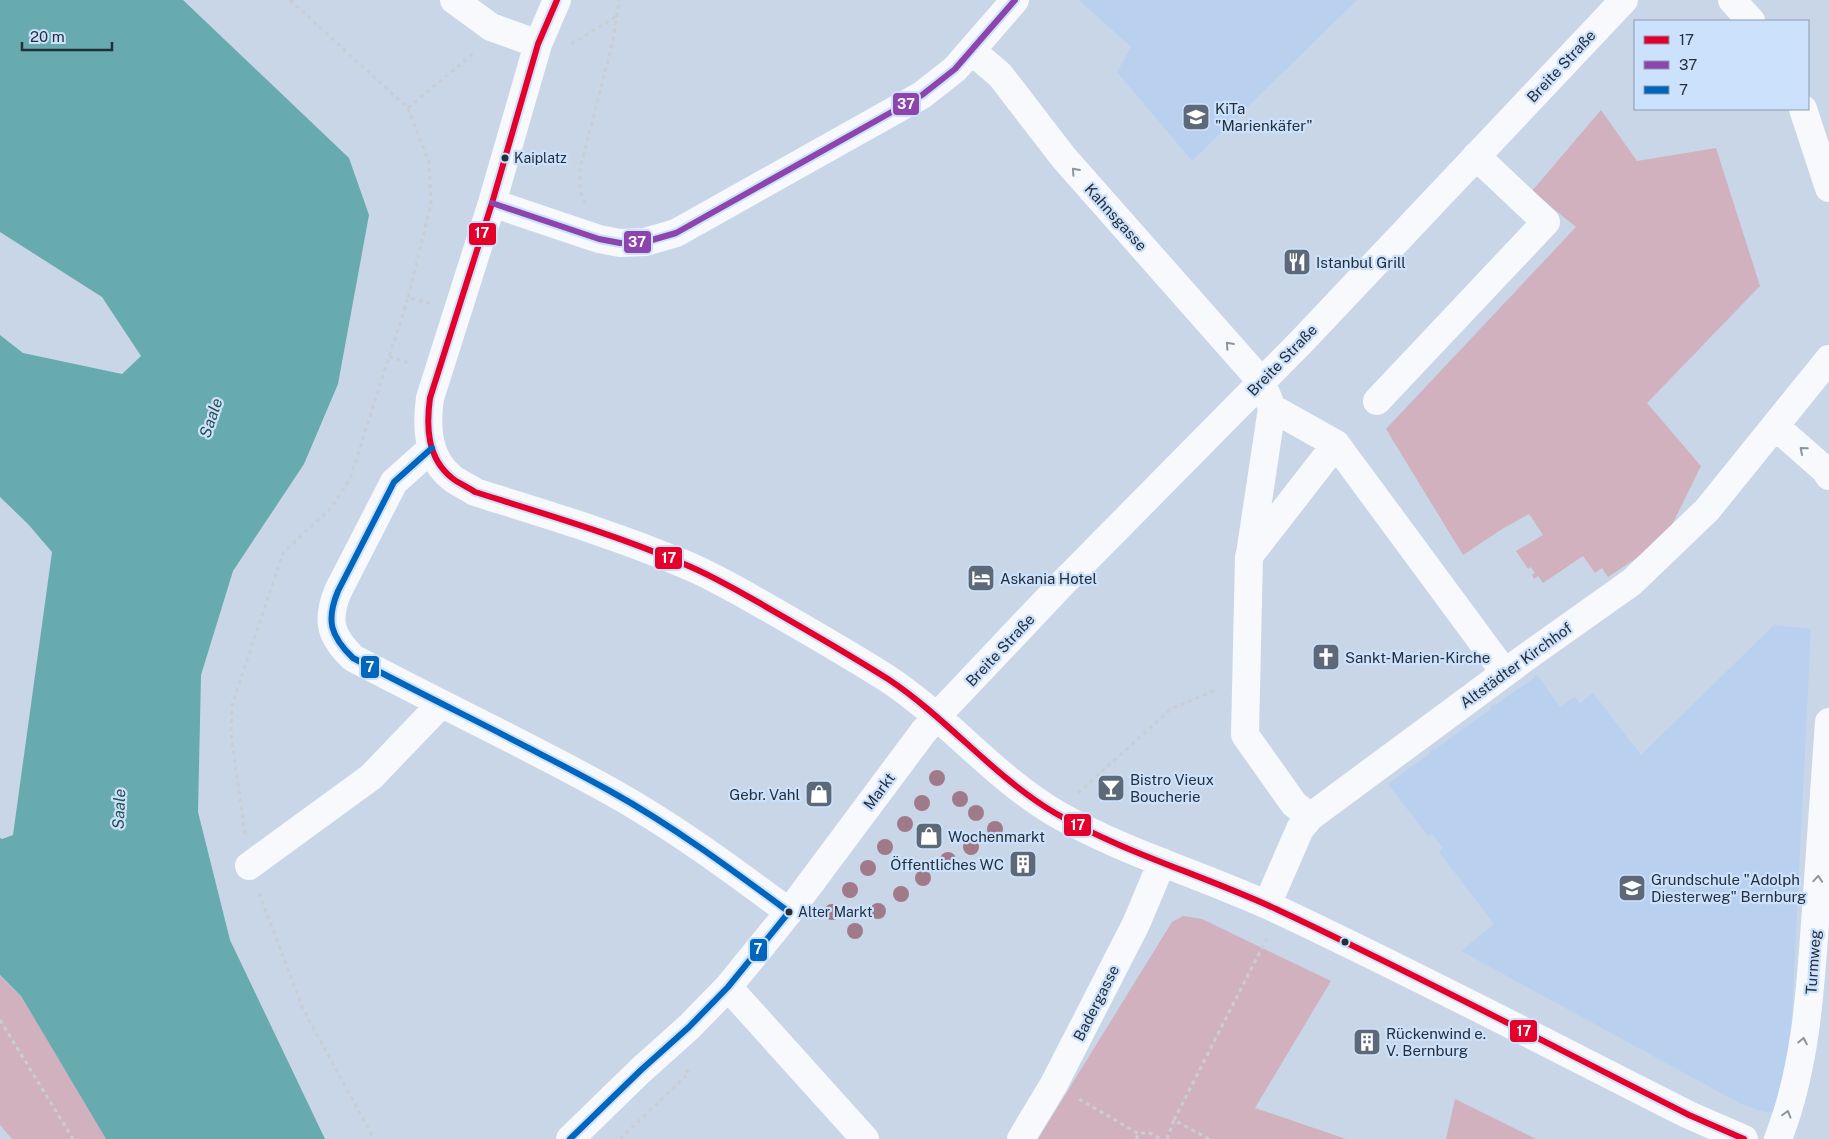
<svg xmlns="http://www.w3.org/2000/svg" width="1829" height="1139" font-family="'Public Sans',sans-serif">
  <rect width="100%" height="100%" fill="#c8d6e8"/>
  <path fill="#b9d1ee" d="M1079,0H1357L1192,161L1117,72L1131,47Z
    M1774,625L1811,629L1789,1075L1780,1110L1768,1113L1741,1104L1461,951L1494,924L1439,852L1443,848L1432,834L1428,836L1388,784L1430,753L1429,751L1433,748L1434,750L1491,709L1490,707L1494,704L1495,705L1534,678L1536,675L1539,677L1560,707L1575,697L1580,703L1593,693L1641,755Z"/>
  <path fill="#d0b1bd" d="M1601,110L1637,161L1716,148L1760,286L1647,403L1701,466L1665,539L1608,577L1602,568L1595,573L1583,556L1543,583L1538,576L1534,579L1532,575L1535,573L1531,567L1528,569L1516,551L1543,535L1529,514L1502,529L1463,555L1386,429L1576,227L1532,191Z
    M1183,916L1202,919L1331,981L1255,1108L1346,1139H1038L1172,922Z
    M0,976L21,996L106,1139H12L0,1125Z
    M1455,1099L1536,1139H1446Z"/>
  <path fill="#67abaf" d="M0,0H183L349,158L369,215L338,384L304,464L233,571L201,675L198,812L230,940L325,1139H106L21,996L0,975V838L2,839L13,835L52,552L28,524L0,497V335L23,353L122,374L141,356L102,297L0,232Z"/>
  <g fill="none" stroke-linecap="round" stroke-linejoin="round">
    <path stroke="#caced4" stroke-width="3" stroke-dasharray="4 4" stroke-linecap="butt" d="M290,0L408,108L429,162L431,204L408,298
      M571,44L617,16
      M408,108L475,52
      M586,203C578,194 580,180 580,169L613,41L619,0
      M389,357L411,363
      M1078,793L1171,709L1218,689
      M245,834L231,734L232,705L283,553L331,508L350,479L408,298L430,303
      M259,893L303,1009L374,1139
      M0,1020L73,1139
      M1079,1099L1139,1134
      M620,1139L689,1073L684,1068
      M1136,1139L1139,1134L1148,1132L1161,1139
      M1167,1139L1174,1120
      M1209,1139L1174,1120L1267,938"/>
    <path stroke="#f7f9fc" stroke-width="28" d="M454,0L491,27L538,44
      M557,0L538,44L492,203L430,398C426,427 427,458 452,478C458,483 468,487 475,492C545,514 616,535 684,564C711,575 737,590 763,605C805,629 847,653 888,679C947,718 994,777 1055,813C1124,853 1203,875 1276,909C1415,974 1552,1046 1689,1115L1744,1139
      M1732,0L1751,21
      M972,51L1000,75L1064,158L1261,381L1272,408L1250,554
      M1803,109L1829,188
      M492,203L599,239L620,243L645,242L676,233L922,95L955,69L1015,0
      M1377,401L1546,222L1476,156
      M1272,408L1336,444
      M1775,426L1825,470L1829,476
      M432,448L394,482L338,591C326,620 330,636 353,658C438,703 525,744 610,791C673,826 731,869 789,912
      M1310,817L1294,804L1245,735L1249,556L1336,444L1505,673
      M249,866L371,777L441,704
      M1267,905L1300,829L1310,817L1529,655L1632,582L1707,510L1829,359
      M728,987L865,1139
      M570,1139L641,1070L689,1027L728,987L789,912L924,731L937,716L1061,585L1303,340L1624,0
      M1021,1139L1054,1084L1136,924L1162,862
      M1778,1139C1805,1070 1810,996 1815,923C1820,856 1824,789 1829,722"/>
    <defs>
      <path id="bus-1" d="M557,0L538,44L492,203L430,398C426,427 427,458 452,478C458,483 468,487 475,492C545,514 616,535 684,564C711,575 737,590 763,605C805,629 847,653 888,679C947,718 994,777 1055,813C1124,853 1203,875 1276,909C1415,974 1552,1046 1689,1115L1744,1139"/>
      <path id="bus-2" d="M492,203L599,239L620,243L645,242L676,233L922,95L955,69L1015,0"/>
      <path id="bus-3" d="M432,448L394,482L338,591C326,620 330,636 353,658C438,703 525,744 610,791C673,826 731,869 789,912L728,987L689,1027L641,1070L570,1139"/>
    </defs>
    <use href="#bus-1" stroke="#cce2fc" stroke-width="10"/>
    <use href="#bus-2" stroke="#cce2fc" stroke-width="10"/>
    <use href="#bus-3" stroke="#cce2fc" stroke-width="10"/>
    <use href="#bus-1" stroke="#e4002b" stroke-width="6"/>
    <use href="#bus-2" stroke="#8e44ad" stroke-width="6"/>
    <use href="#bus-3" stroke="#0065bd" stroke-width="6"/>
  </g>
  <g fill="#a17a8a">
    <circle cx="937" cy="778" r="8"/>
    <circle cx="960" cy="799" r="8"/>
    <circle cx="922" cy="803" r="8"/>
    <circle cx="976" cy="813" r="8"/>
    <circle cx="905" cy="824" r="8"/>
    <circle cx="995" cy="829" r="8"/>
    <circle cx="885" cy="847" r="8"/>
    <circle cx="971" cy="847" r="8"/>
    <circle cx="948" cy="860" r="8"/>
    <circle cx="868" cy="868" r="8"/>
    <circle cx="923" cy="878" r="8"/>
    <circle cx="850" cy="890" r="8"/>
    <circle cx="901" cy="894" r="8"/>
    <circle cx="878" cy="911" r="8"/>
    <circle cx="832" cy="912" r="8"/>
    <circle cx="855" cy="931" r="8"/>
  </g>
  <defs><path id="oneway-chevron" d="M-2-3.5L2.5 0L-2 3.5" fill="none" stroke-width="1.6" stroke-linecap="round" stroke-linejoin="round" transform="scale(1.25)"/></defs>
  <g stroke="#8e949c">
    <use href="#oneway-chevron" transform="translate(1075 171) rotate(-132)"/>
    <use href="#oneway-chevron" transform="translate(1229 345) rotate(-132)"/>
    <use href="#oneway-chevron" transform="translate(1803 450) rotate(-139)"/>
    <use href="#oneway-chevron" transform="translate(1818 879) rotate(-86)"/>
    <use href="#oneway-chevron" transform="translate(1803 1041) rotate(-79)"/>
    <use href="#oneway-chevron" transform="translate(1787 1114) rotate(-74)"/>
  </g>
  <defs>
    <symbol id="school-square" viewBox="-11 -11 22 22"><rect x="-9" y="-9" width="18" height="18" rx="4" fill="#5d6978" stroke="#cce2fc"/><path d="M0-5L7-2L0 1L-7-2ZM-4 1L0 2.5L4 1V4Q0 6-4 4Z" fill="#fff"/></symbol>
    <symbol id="restaurant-square" viewBox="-11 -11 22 22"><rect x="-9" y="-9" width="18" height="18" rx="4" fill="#5d6978" stroke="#cce2fc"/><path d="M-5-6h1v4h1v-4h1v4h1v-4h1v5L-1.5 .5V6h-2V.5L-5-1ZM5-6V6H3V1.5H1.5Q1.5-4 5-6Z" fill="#fff"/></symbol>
    <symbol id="hotel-square" viewBox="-11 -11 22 22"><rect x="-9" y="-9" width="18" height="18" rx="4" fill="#5d6978" stroke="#cce2fc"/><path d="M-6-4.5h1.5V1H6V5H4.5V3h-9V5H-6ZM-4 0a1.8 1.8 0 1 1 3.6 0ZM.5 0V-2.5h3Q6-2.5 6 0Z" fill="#fff"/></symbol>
    <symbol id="church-square" viewBox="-11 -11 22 22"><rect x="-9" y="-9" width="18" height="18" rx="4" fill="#5d6978" stroke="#cce2fc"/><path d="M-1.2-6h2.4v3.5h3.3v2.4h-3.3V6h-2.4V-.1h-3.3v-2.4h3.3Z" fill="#fff"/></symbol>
    <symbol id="bar-square" viewBox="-11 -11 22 22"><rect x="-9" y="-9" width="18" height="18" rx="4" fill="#5d6978" stroke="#cce2fc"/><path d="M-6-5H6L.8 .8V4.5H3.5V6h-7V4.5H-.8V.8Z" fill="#fff"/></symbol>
    <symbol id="shop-square" viewBox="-11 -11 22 22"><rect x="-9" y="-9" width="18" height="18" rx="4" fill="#5d6978" stroke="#cce2fc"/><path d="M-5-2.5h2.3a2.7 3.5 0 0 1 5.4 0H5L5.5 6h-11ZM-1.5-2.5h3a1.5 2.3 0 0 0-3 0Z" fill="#fff"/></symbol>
    <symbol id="building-square" viewBox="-11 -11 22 22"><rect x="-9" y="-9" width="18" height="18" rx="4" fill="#5d6978" stroke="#cce2fc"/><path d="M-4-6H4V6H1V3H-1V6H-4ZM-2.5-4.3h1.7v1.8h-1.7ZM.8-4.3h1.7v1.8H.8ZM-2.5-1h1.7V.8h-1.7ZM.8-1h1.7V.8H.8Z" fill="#fff"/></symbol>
  </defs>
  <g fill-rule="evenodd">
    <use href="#school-square" x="1180" y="101" width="32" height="32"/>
    <use href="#restaurant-square" x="1281" y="246" width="32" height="32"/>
    <use href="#hotel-square" x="965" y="562" width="32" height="32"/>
    <use href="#church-square" x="1310" y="641" width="32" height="32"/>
    <use href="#bar-square" x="1095" y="772" width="32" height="32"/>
    <use href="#shop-square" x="803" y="778" width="32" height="32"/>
    <use href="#shop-square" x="913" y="820" width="32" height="32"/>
    <use href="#building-square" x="1007" y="848" width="32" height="32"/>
    <use href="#school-square" x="1616" y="872" width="32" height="32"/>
    <use href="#building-square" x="1351" y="1026" width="32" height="32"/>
  </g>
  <g fill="#242f3b" stroke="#cce2fc" stroke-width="2">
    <circle cx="505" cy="158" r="4.5"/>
    <circle cx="789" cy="912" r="4.5"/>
    <circle cx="1345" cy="942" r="4.5"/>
  </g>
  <g text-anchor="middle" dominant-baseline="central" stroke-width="4.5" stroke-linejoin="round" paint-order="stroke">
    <g font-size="14" fill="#242f3b" stroke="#cce2fc" text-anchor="start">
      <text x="514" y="158">Kaiplatz</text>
      <text x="798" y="912">Alter Markt</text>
    </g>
    <g font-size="15" fill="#242f3b" stroke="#cce2fc">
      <text transform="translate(1561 66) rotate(-47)">Breite Straße</text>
      <text transform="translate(1116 217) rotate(48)">Kahnsgasse</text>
      <text transform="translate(1282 360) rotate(-46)">Breite Straße</text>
      <text transform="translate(1000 650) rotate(-47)">Breite Straße</text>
      <text transform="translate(1516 665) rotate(-36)">Altstädter Kirchhof</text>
      <text transform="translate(879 791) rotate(-53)">Markt</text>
      <text transform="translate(1813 962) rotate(-86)">Turmweg</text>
      <text transform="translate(1096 1003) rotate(-63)">Badergasse</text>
    </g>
    <g font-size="15" fill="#242f3b" stroke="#cce2fc" text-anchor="start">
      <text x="1215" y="108">KiTa<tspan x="1215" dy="17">"Marienkäfer"</tspan></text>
      <text x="1316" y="262">Istanbul Grill</text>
      <text x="1000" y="578">Askania Hotel</text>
      <text x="1345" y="657">Sankt-Marien-Kirche</text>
      <text x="1130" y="779">Bistro Vieux<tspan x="1130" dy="17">Boucherie</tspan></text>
      <text x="800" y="794" text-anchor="end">Gebr. Vahl</text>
      <text x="948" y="836">Wochenmarkt</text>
      <text x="1004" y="864" text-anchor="end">Öffentliches WC</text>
      <text x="1651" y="879">Grundschule "Adolph<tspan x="1651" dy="17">Diesterweg" Bernburg</tspan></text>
      <text x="1386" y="1033">Rückenwind e.<tspan x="1386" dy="17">V. Bernburg</tspan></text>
    </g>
    <g font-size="16" font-style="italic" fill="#254e4d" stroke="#cce2fc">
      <text transform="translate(211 418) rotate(-71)">Saale</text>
      <text transform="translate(119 809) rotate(-87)">Saale</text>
    </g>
  </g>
  <g stroke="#cce2fc" stroke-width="2">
    <rect x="892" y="92" width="28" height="24" rx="5" fill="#8e44ad"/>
    <rect x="468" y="222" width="29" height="24" rx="5" fill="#e4002b"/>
    <rect x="623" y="230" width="29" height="24" rx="5" fill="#8e44ad"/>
    <rect x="654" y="546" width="29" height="24" rx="5" fill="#e4002b"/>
    <rect x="360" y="655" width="20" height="24" rx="5" fill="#0065bd"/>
    <rect x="1063" y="813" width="29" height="24" rx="5" fill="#e4002b"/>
    <rect x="749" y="938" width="19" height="24" rx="5" fill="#0065bd"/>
    <rect x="1509" y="1019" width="29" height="24" rx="5" fill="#e4002b"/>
  </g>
  <g font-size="14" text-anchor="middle" font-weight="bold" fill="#fff">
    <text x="906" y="109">37</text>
    <text x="482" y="238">17</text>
    <text x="637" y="247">37</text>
    <text x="669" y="563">17</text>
    <text x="370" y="672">7</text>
    <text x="1078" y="830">17</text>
    <text x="758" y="954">7</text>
    <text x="1524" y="1036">17</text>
  </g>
  <rect x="1634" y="20" width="175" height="90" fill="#cce2fc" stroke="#899aaf"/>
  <rect x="1644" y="36" width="25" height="8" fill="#e4002b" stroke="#899aaf"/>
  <text x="1679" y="45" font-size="15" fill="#242f3b">17</text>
  <rect x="1644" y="61" width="25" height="8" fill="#8e44ad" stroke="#899aaf"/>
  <text x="1679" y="70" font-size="15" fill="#242f3b">37</text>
  <rect x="1644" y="86" width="25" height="8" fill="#0065bd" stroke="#899aaf"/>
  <text x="1679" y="95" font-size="15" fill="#242f3b">7</text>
  <path d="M22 42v8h90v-8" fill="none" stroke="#242f3b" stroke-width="2.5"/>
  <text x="30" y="42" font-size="15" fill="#242f3b" stroke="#cce2fc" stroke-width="4" paint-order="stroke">20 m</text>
</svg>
